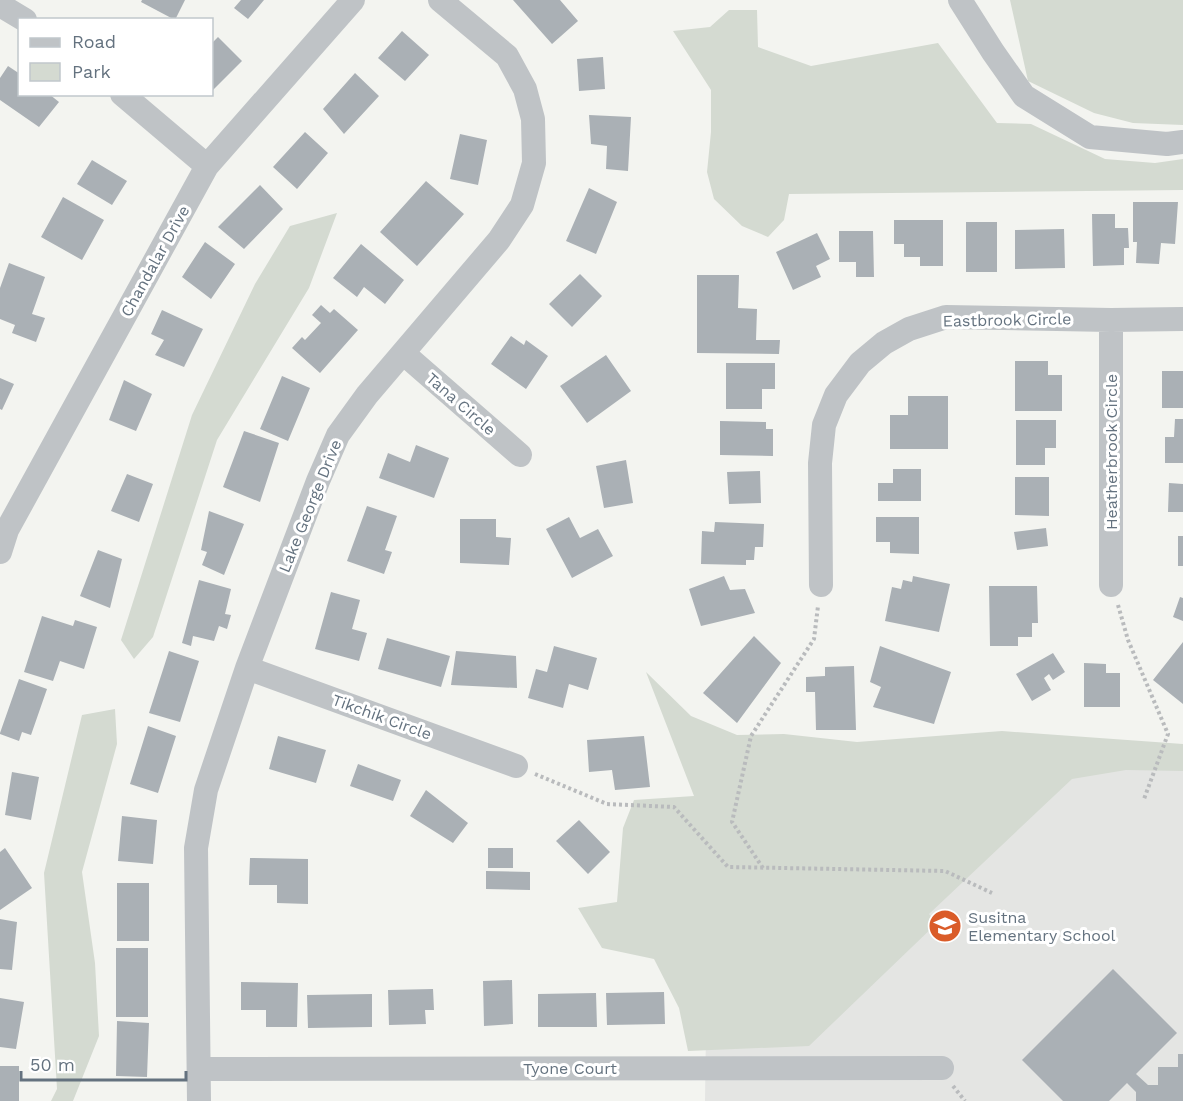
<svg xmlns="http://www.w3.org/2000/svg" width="1183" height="1101" font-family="'Work Sans',sans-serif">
  <rect width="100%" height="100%" fill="#f3f4f0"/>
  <path fill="#e4e5e3" d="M710,745L1183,752V1101H705Z"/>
  <path fill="#d4dad1" d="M1010,0H1183V125L1133,123L1094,113L1028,81Z
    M729,10H757L758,47L811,66L938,43L997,123L1031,124L1105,159L1155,163L1183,159V190L789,194L784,220L768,237L742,226L714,199L707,172L711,132V90L673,31L710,27Z
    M337,213L309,288L217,440L153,637L134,659L121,640L192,415L255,284L290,226Z
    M646,672L691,716L737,735L784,734L857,742L1002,731L1183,744V771L1126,770L1072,779L929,914L937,923L809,1046L688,1051L679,1008L654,959L602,948L578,908L617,902L623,828L634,800L694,796Z
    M115,709L117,744L82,872L95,963L99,1036L73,1101H51L57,1089L44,873L82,715Z"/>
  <path fill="#aab0b5" d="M142,0H185L175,20L141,2Z
    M241,0H264L248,19L234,8Z
    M513,0H560L578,21L552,44Z
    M402,31L429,55L405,81L378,58Z
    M218,37L242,61L213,90L212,88V43Z
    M603,57L605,89L579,91L577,59Z
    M8,66L20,74V94H49L59,102L39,127L0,100V78Z
    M355,73L379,96L344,134L323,109Z
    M589,115L631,117L628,171L606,169L607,146L591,144Z
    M305,132L328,153L297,189L273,167Z
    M460,134L487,140L478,185L450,179Z
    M92,160L127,181L112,205L77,184Z
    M426,181L464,214L417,266L380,232Z
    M260,185L283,209L244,249L218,227Z
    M589,188L617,202L596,254L566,241Z
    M63,197L104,220L82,260L41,237Z
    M1133,202H1178L1175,244L1161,243L1159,264L1136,263L1137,242H1133Z
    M1092,214H1115V228H1128L1129,248H1124V265L1093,266Z
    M894,220H943V266H920V257H904V244H894Z
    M966,222H997V272H966Z
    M1064,229L1065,268L1015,269V230Z
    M839,231H873L874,277H856V262H839Z
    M817,233L830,259L816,266L821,277L793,290L776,252Z
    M205,242L235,264L211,299L182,277Z
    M361,244L404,280L385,304L364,287L357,297L333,278Z
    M9,263L45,277L32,314L45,318L36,342L12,333L15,325L0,319V288Z
    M580,274L602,296L572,327L549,304Z
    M697,275H739L738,308L757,309L756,340H780L779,354L697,353Z
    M321,305L330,313L334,309L358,330L320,373L292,348L302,337L305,340L321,323L312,315Z
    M162,310L203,329L184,367L155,355L164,340L151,334Z
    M511,336L524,345L526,340L548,356L526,389L491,364Z
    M606,355L631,391L587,423L560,386Z
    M1015,361H1048V375H1062V411H1015Z
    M726,363H775V389H762V409H726Z
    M1162,371H1183V408H1162Z
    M282,376L310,388L288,441L260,429Z
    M0,378L14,384L2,410L0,409Z
    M124,380L152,394L136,431L109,420Z
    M908,396H948V449H890V415H908Z
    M1175,419H1183V463H1165V437H1174Z
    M1016,420H1056V448H1045V465H1016Z
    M720,421L766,422V429H773V456L720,455Z
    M244,431L279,443L260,502L223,487Z
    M416,445L449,458L434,498L379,478L388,453L410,462Z
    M626,460L633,503L604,508L596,466Z
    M893,469H921V501H878V483H893Z
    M760,471L761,503L729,504L727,472Z
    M127,474L153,484L139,522L111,511Z
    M1015,477H1049V516L1015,515Z
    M1169,483L1183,484V512H1168Z
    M367,506L397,516L385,550L392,552L384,574L347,561Z
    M209,511L244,524L224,575L202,565L207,552L201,550Z
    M569,517L580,538L598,529L613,556L572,578L546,529Z
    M876,517H919V554L890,553V542H876Z
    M460,519H496V537L511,538L509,565L460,563Z
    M715,522L764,524L763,547H755L754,560H746V565L701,564L702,531L714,532Z
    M1046,528L1048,546L1017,550L1014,532Z
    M1178,536H1183V566H1178Z
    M98,550L122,559L110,608L80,596Z
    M724,576L730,590L745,589L755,613L701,626L689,589Z
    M913,576L950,584L939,632L885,621L892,587L901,589L903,580L912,582Z
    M199,580L231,589L225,614L231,615L227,629L219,626L214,641L193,636L191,646L182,643Z
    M989,586H1037L1038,623H1032V637H1018V646H990Z
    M331,592L360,600L352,629L367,633L359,661L315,649Z
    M1180,597L1183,598V621L1173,617Z
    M42,616L73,626L75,620L97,627L84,669L60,661L53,681L24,672Z
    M754,636L781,663L737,723L703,693Z
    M387,638L450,656L441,687L378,669Z
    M1183,642V704L1153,680Z
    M554,646L597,658L588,690L569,684L563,708L528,698L536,669L547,672Z
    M880,646L951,672L934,724L873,707L881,687L870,682Z
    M169,651L199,661L180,722L149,713Z
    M456,651L516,656L517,688L451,685Z
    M1053,653L1065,672L1053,680L1049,674L1044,678L1051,690L1032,701L1016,674Z
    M1084,663L1106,664V673H1120V707H1084Z
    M854,666L856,730H816L815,692H806V677L825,676V667Z
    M19,679L47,689L31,735L22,732L19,741L0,734V733Z
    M148,726L176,736L158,793L130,784Z
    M278,736L326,750L316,783L269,769Z
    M644,736L650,787L615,790L612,770L589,772L587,740Z
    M358,764L401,780L393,801L350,786Z
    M12,772L39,777L31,820L5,815Z
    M426,790L468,823L453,843L410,816Z
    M122,816L157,820L153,864L118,861Z
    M579,820L610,852L588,874L556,841Z
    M5,848L32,888L0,910V852Z
    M488,848H513V868H488Z
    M250,858L308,859V904L277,903V885H249Z
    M486,871L530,872V890L486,889Z
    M117,883H149V941H117Z
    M0,919L17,922L12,970L0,969Z
    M116,948H148V1017H116Z
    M1113,969L1177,1033L1136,1074L1148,1085H1158V1067H1178V1054H1183V1101H1136V1092L1127,1083L1109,1101H1063L1022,1060Z
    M512,980L513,1024L484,1026L483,981Z
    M241,982L298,983L297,1027H266V1010H241Z
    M433,989L434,1010H425L426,1024L389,1025L388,990Z
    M664,992L665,1024L607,1025L606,993Z
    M596,993L597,1027H538V994Z
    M372,994V1027L308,1028L307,995Z
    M0,998L24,1002L16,1049L0,1047Z
    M117,1021L149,1023L147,1077L116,1076Z
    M0,1066H19V1101H0Z"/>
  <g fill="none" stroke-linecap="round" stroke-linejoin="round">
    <path stroke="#b9bbbd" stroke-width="4" stroke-dasharray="3 3" stroke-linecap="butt" d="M1118,605L1128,640L1168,734L1144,799
      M535,774L607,804L674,807L728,867L945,871L992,893
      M763,868L732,822L751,736L814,639L818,606
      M953,1086L965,1101"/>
    <path stroke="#bfc3c6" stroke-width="24" d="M960,0L993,52L1024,96L1090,137L1167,144L1183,142
      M0,5L25,20
      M122,94L207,166
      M1111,320V585
      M403,353L520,455
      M0,552L7,530L207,166L353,0
      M821,585L820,463L824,425L836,395L860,363L884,343L909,329L946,317L1111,320L1183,319
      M247,668L516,766
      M199,1069L942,1068
      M199,1101L196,848L206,790L247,668L318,481L338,435L367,395L499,240L522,205L534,163L533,119L525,89L507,56L440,0"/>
  </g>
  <defs>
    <symbol id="school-disc" viewBox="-11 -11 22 22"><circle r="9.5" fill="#da5c29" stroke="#fff"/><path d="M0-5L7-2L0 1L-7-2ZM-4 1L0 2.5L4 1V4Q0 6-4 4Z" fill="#fff"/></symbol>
  </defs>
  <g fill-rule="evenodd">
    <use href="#school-disc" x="926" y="907" width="38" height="38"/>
  </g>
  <g text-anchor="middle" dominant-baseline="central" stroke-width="6" stroke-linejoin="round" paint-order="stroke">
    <g font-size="16" fill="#64727f" stroke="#fff">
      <text transform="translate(155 261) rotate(-61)">Chandalar Drive</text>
      <text transform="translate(1007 320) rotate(-1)">Eastbrook Circle</text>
      <text transform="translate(461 404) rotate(41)">Tana Circle</text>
      <text transform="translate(1111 452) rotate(-90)">Heatherbrook Circle</text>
      <text transform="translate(310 506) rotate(-68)">Lake George Drive</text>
      <text transform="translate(382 717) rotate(20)">Tikchik Circle</text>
      <text x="570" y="1068">Tyone Court</text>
    </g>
    <g font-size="16" fill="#64727f" stroke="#fff" text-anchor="start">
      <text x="968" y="917">Susitna<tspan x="968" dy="18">Elementary School</tspan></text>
    </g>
  </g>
  <rect x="18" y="18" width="195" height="78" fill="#ffffff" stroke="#c1c7cc" stroke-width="1.5"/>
  <rect x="30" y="38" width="30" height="9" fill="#bfc3c6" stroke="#c1c7cc" stroke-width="1.5"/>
  <text x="72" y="48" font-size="18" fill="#64727f">Road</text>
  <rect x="30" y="63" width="30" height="18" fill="#d4dad1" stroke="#c1c7cc" stroke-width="1.5"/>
  <text x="72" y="78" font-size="18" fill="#64727f">Park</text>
  <path d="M21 1071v9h165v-9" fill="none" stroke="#64727f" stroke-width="3"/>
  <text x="30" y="1071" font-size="18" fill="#64727f" stroke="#ffffff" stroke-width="4.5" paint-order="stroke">50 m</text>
</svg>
